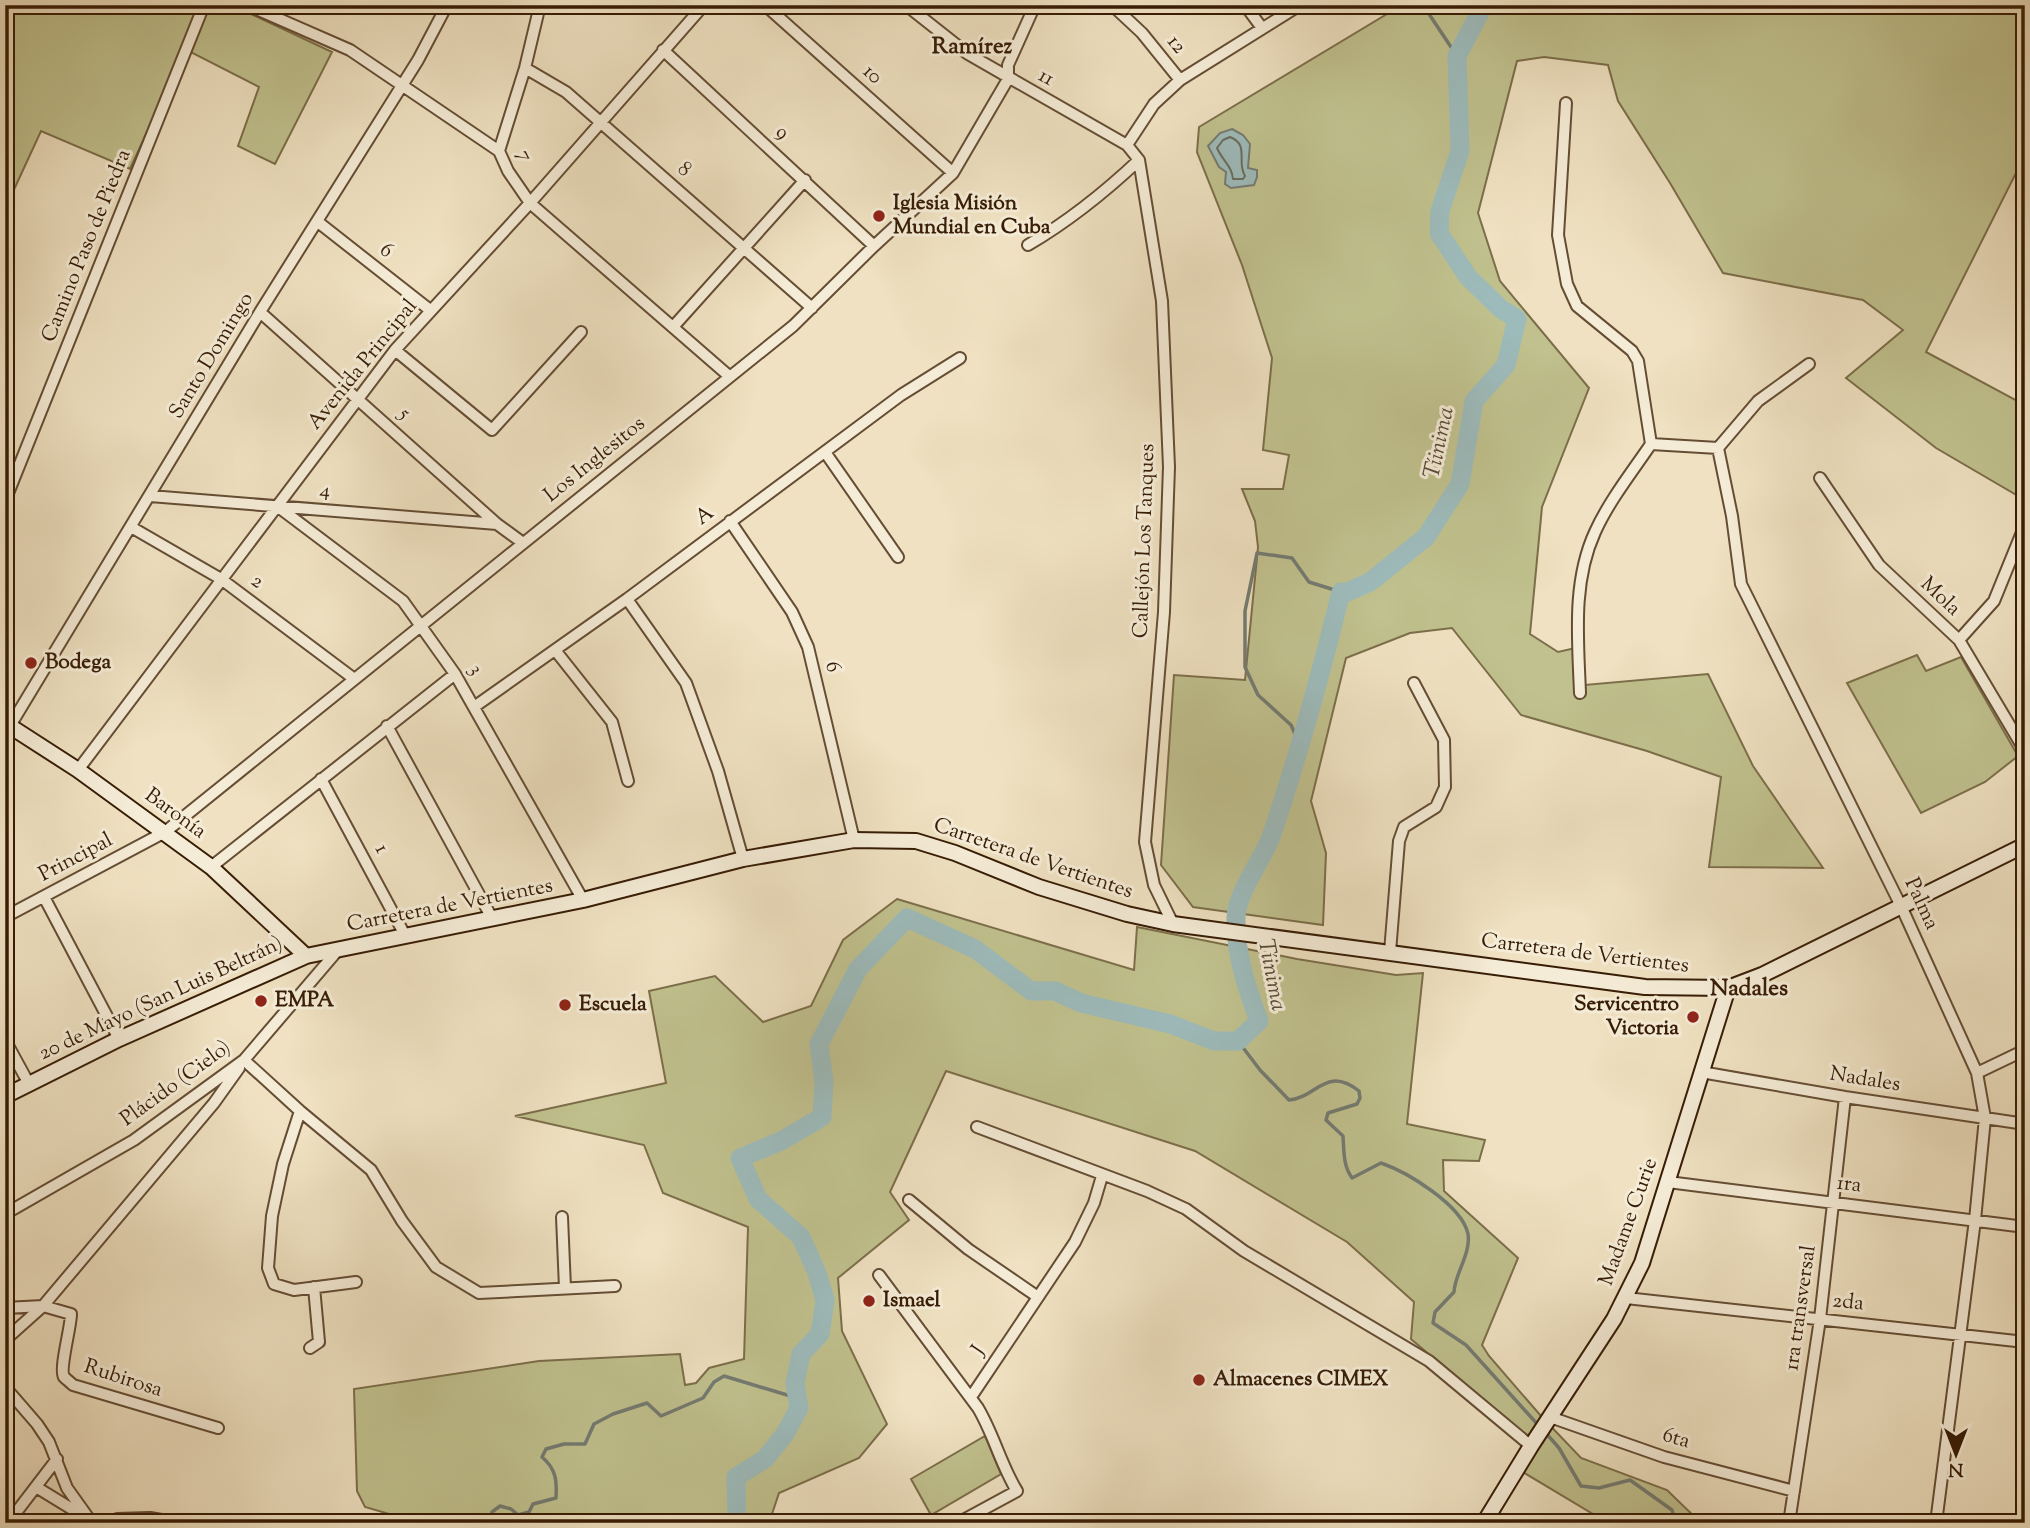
<svg xmlns="http://www.w3.org/2000/svg" width="2030" height="1528" font-family="'Sorts Mill Goudy',serif">
  <rect width="100%" height="100%" fill="#efe1c1"/>
  <filter id="stains"><feTurbulence type="fractalNoise" baseFrequency=".00286" numOctaves="4"/><feColorMatrix values="0 0 0 0 .2 0 0 0 0 .09 0 0 0 0 .02 0 0 0 .5 -.17"/></filter>
  <radialGradient id="worn" r=".72"><stop offset=".6" stop-color="#630" stop-opacity="0"/><stop offset="1" stop-color="#630" stop-opacity=".3"/></radialGradient>
  <path fill="#c0c18e" stroke="#7c6e4a" stroke-width="2" d="M5,5H232L332,52L275,164L238,146L259,87L185,49L130,169L41,131L5,209Z
    M1402,5H2025V155L1926,352L2025,405V500L1936,448L1846,378L1903,330L1863,300L1723,273L1670,183L1618,101L1608,65L1544,57L1517,61L1478,213L1500,281L1589,388L1542,507L1530,634L1558,652L1580,647L1585,685L1708,674L1753,766L1823,868L1709,867L1721,777L1647,751L1521,715L1452,628L1410,633L1346,658L1311,801L1326,853L1323,925L1193,907L1161,865L1174,675L1245,680L1258,547L1255,521L1242,489H1283L1289,455L1263,450L1272,358L1242,265L1197,152L1199,127Z
    M1917,655L1926,671L1961,657L2018,756L1985,782L1921,813L1847,683Z
    M897,899L1134,970L1137,927L1297,959L1396,975L1423,973L1407,1124L1485,1140L1479,1161L1443,1160L1444,1191L1518,1258L1482,1345L1489,1356L1541,1416L1581,1458L1667,1490L1701,1523H1608L1516,1468L1531,1441L1411,1339L1414,1302L1347,1242L1195,1151L946,1071L890,1192L909,1220L838,1278L842,1331L887,1424L859,1458L779,1493L769,1523H420L365,1507L357,1491L354,1389L539,1361L680,1354L685,1385L696,1383L709,1368L744,1359L748,1227L663,1193L644,1145L515,1116L666,1083L649,991L715,976L763,1022L811,1006L843,940Z
    M985,1436L1001,1474L931,1515L911,1479Z"/>
  <path fill="#9dbbbb" stroke="#747b72" stroke-width="2" d="M1232,129L1243,135L1250,144L1248,168L1257,170V177L1254,185L1231,188L1225,184L1226,172L1219,167L1208,146L1220,133Z"/>
  <g fill="none" stroke-linecap="round" stroke-linejoin="round">
    <path stroke="#6a6c60" stroke-width="2" d="M1230,137C1250,145 1236,161 1245,176L1243,179H1233C1232,166 1222,160 1217,148L1223,140Z"/>
    <path stroke="#747b72" stroke-width="3.5" d="M1423,5L1457,56
      M1299,743L1291,725L1258,695L1245,667V611L1257,553L1292,558L1309,582L1341,592
      M1238,1041L1260,1070L1289,1100C1316,1098 1326,1065 1359,1091L1360,1098L1357,1104L1328,1113L1326,1120L1343,1136C1344,1150 1343,1166 1352,1178L1381,1163C1407,1172 1462,1205 1468,1234C1471,1254 1455,1273 1454,1292L1435,1312L1433,1323L1466,1345L1539,1426
      M1545,1432L1559,1448L1581,1486L1599,1488L1630,1480L1672,1510L1676,1523
      M489,1523L492,1512L500,1506L511,1509L518,1515L529,1512L533,1504L556,1498C557,1480 556,1469 542,1457L546,1449L564,1444H585L594,1424L613,1414L647,1403L661,1416L703,1398L714,1382L724,1376L797,1398"/>
    <path stroke="#9dbbbb" stroke-width="19" d="M737,1523L736,1477L765,1459L785,1434L799,1408L795,1383L801,1354L820,1334L825,1300L817,1273L801,1237L758,1199L740,1158L781,1141L822,1117L824,1082L819,1044L858,969L907,918L975,949L1031,991H1055L1081,1003L1170,1024L1214,1041H1238L1259,1021C1247,988 1235,954 1236,917C1237,891 1264,858 1272,834C1299,754 1321,673 1341,592L1345,593L1370,582L1426,537L1460,484L1474,401L1506,365L1517,319L1501,309L1468,277L1439,233L1440,211L1460,151L1457,56L1484,5"/>
    <defs>
      <path id="minor" d="M247,5L350,50L499,151L508,171L530,203L729,376
        M765,5L953,173
        M906,5L968,54L1127,145L1139,160L1162,301L1169,467L1164,612L1145,842L1154,885L1173,924
        M1112,5L1142,33L1180,80
        M1245,5L1262,28
        M663,50L874,246
        M525,68L566,92L812,308
        M1566,103L1558,235L1567,284L1577,306L1632,351L1638,361L1651,444C1632,472 1609,501 1595,532C1572,582 1578,639 1580,693
        M1127,145L1154,104L1180,80L1300,5
        M499,151L525,68L540,5
        M318,222L430,310
        M1028,245C1069,221 1105,192 1139,160
        M260,312L497,524L523,543
        M673,327L805,180
        M395,350L492,430L581,332
        M1651,444L1718,448
        M1718,448L1732,516L1741,584L1901,906L1977,1073L1985,1118L1975,1220L1936,1523
        M1718,448L1758,401L1809,364
        M825,452L898,557
        M1820,478L1879,565L1959,640L2025,751
        M150,496L497,524
        M5,501L204,5
        M277,506L403,601L455,674L583,900
        M730,521L792,612L808,647L854,840
        M131,527L221,579L353,678
        M627,599L686,683L718,771L743,859
        M1959,640L1994,601L2025,525
        M555,650L612,722L628,781
        M474,707L627,599L901,395L960,358
        M10,726L260,312L418,60L447,5
        M387,726L493,920
        M78,770L395,350L530,203L704,5
        M321,779L406,937
        M211,867L455,674
        M44,897L119,1039
        M5,917L165,832L793,326L874,246L953,173L1008,79V65L1035,5
        M1390,952L1399,841L1404,827L1436,807L1445,787L1444,740L1414,683
        M5,1040L29,1084
        M244,1060L300,1111L371,1170L402,1221L436,1267L479,1293L615,1286
        M1701,1072L1845,1097L2025,1124
        M1977,1073L2025,1050
        M300,1111L283,1164L272,1216L268,1268L274,1284L294,1290L356,1282
        M977,1127L1147,1191L1186,1209L1244,1251L1429,1361L1531,1446
        M1668,1182L2025,1227
        M909,1200L968,1249L1038,1297
        M5,1214L134,1140L244,1060L338,950
        M562,1217L565,1288
        M879,1275L978,1408C994,1435 1001,1465 1017,1491L958,1523
        M1626,1298L2025,1342
        M5,1308L43,1306L71,1314C71,1327 59,1369 64,1377C67,1380 70,1382 73,1385L218,1428
        M5,1340L43,1306L214,1103L239,1068
        M310,1348L319,1342L314,1287
        M5,1387L37,1424L49,1442L67,1488L92,1523
        M971,1397L1075,1242L1094,1203L1102,1176
        M1550,1417L1664,1457L1794,1491
        M36,1487L85,1517
        M8,1523L57,1459
        M112,1523L117,1519L150,1518L179,1523
        M1789,1523L1820,1319L1845,1097"/>
      <path id="secondary" d="M5,723L78,770L211,867L306,956
        M5,1096L119,1039L306,956L583,900L743,859L854,840L916,841L955,853L1039,887L1127,914L1173,924L1645,987L1728,988L1762,975L2025,845
        M1484,1523L1531,1446L1614,1319L1642,1263L1728,988"/>
    </defs>
    <use href="#minor" stroke="#654d34" stroke-width="14"/>
    <use href="#secondary" stroke="#371c05" stroke-width="18"/>
    <use href="#minor" stroke="#f5ecd7" stroke-width="10"/>
    <use href="#secondary" stroke="#f5ecd7" stroke-width="14"/>
  </g>
  <g fill="#8f2418" stroke="#f5ecd7" stroke-width="2.5">
    <circle cx="879" cy="216" r="7"/>
    <circle cx="31" cy="663" r="7"/>
    <circle cx="261" cy="1001" r="7"/>
    <circle cx="565" cy="1005" r="7"/>
    <circle cx="1693" cy="1017" r="7"/>
    <circle cx="869" cy="1301" r="7"/>
    <circle cx="1199" cy="1380" r="7"/>
  </g>
  <g text-anchor="middle" dominant-baseline="central" stroke-width="6" stroke-linejoin="round" paint-order="stroke">
    <g font-size="21" fill="#371c05" stroke="#f5ecd7">
      <text transform="translate(1176 45) rotate(51)">12</text>
      <text transform="translate(872 75) rotate(42)">10</text>
      <text transform="translate(1046 78) rotate(29)">11</text>
      <text transform="translate(782 133) rotate(42)">9</text>
      <text transform="translate(524 156) rotate(63)">7</text>
      <text transform="translate(684 170) rotate(41)">8</text>
      <text transform="translate(87 246) rotate(-68)">Camino Paso de Piedra</text>
      <text transform="translate(386 251) rotate(38)">6</text>
      <text transform="translate(212 356) rotate(-59)">Santo Domingo</text>
      <text transform="translate(363 365) rotate(-51)">Avenida Principal</text>
      <text transform="translate(404 414) rotate(42)">5</text>
      <text transform="translate(595 460) rotate(-39)">Los Inglesitos</text>
      <text transform="translate(325 491) rotate(5)">4</text>
      <text transform="translate(705 516) rotate(-37)">A</text>
      <text transform="translate(1145 541) rotate(-88)">Callejón Los Tanques</text>
      <text transform="translate(257 582) rotate(37)">2</text>
      <text transform="translate(1940 597) rotate(43)">Mola</text>
      <text transform="translate(832 667) rotate(77)">6</text>
      <text transform="translate(475 670) rotate(59)">3</text>
      <text transform="translate(175 814) rotate(36)">Baronía</text>
      <text transform="translate(381 849) rotate(61)">1</text>
      <text transform="translate(76 858) rotate(-28)">Principal</text>
      <text transform="translate(1033 859) rotate(19)">Carretera de Vertientes</text>
      <text transform="translate(1921 904) rotate(65)">Palma</text>
      <text transform="translate(450 906) rotate(-11)">Carretera de Vertientes</text>
      <text transform="translate(1585 954) rotate(7)">Carretera de Vertientes</text>
      <text transform="translate(161 999) rotate(-25)">20 de Mayo (San Luis Beltrán)</text>
      <text transform="translate(1865 1080) rotate(9)">Nadales</text>
      <text transform="translate(176 1084) rotate(-36)">Plácido (Cielo)</text>
      <text transform="translate(1849 1185) rotate(7)">1ra</text>
      <text transform="translate(1629 1222) rotate(-70)">Madame Curie</text>
      <text transform="translate(1848 1303) rotate(6)">2da</text>
      <text transform="translate(1801 1308) rotate(-82)">1ra transversal</text>
      <text transform="translate(979 1351) rotate(-56)">J</text>
      <text transform="translate(123 1379) rotate(18)">Rubirosa</text>
      <text transform="translate(1676 1439) rotate(16)">6ta</text>
    </g>
    <g font-size="21" font-weight="bold" fill="#371c05" stroke="#f5ecd7" text-anchor="start">
      <text x="893" y="204">Iglesia Misión<tspan x="893" dy="24">Mundial en Cuba</tspan></text>
      <text x="45" y="663">Bodega</text>
      <text x="275" y="1001">EMPA</text>
      <text x="579" y="1005">Escuela</text>
      <text x="1679" y="1005" text-anchor="end">Servicentro<tspan x="1679" dy="24">Victoria</tspan></text>
      <text x="883" y="1301">Ismael</text>
      <text x="1213" y="1380">Almacenes CIMEX</text>
    </g>
    <g font-size="23" font-weight="bold" fill="#371c05" stroke="#f5ecd7">
      <text x="972" y="47">Ramírez</text>
      <text x="1749" y="989">Nadales</text>
    </g>
    <g font-size="23" font-style="italic" fill="#564c3c" stroke="#f5ecd7">
      <text transform="translate(1440 443) rotate(-78)">Tíinima</text>
      <text transform="translate(1271 975) rotate(79)">Tíinima</text>
    </g>
  </g>
  <rect width="2030" height="1528" fill="none" stroke="#efe1c1" stroke-width="28"/>
  <rect x="7" y="7" width="2016" height="1514" fill="none" stroke="#371c05" stroke-width="3.5"/>
  <rect x="14" y="14" width="2002" height="1500" fill="none" stroke="#371c05" stroke-width="2"/>
  <g transform="translate(1956 1454) rotate(180)" stroke="#f5ecd7" stroke-width="5" paint-order="stroke">
  <path d="M0-5L12 26L0 18L-12 26Z" fill="#371c05"/>
  <text y="-10" font-size="19" font-weight="bold" text-anchor="middle" fill="#371c05">N</text>
  </g>
  <rect width="100%" height="100%" filter="url(#stains)"/>
  <rect width="100%" height="100%" fill="url(#worn)"/>
</svg>
